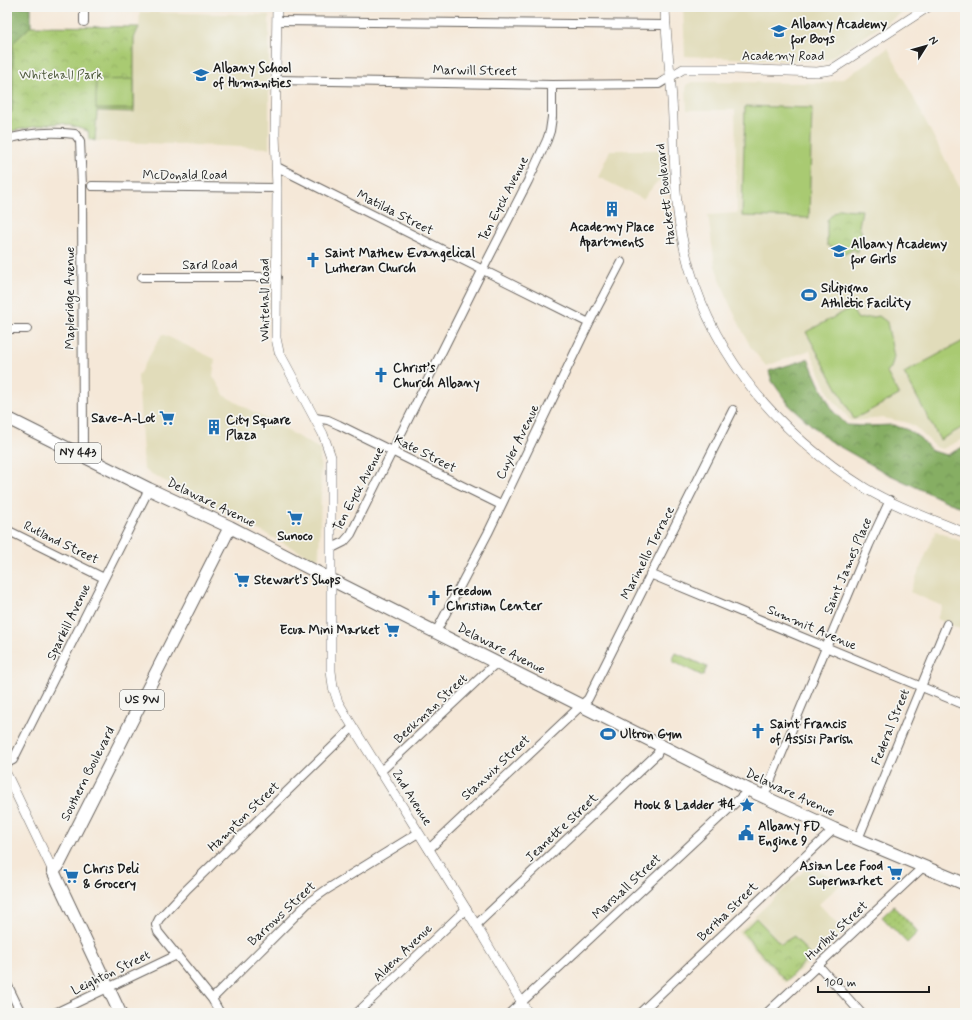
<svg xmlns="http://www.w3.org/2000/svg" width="972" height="1020" font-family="Mynerve,sans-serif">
  <defs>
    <pattern id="forest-crowns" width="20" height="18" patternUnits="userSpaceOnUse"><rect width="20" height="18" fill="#86ae64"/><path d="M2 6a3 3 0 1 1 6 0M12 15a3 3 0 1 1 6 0" fill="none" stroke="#6d8d52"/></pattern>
    <pattern id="park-crowns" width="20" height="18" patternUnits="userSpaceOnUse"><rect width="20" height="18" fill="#a9ca72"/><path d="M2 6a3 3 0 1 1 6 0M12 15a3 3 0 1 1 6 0" fill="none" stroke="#91ad62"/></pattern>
    <pattern id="garden-dots" width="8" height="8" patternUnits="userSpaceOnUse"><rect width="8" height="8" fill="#a9ca72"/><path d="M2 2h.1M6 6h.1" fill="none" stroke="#91ad62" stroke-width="1.8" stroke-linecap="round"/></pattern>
  </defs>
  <rect width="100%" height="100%" fill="#f6f6f2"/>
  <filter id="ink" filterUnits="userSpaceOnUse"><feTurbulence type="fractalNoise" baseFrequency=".025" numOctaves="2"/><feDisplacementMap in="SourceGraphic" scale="8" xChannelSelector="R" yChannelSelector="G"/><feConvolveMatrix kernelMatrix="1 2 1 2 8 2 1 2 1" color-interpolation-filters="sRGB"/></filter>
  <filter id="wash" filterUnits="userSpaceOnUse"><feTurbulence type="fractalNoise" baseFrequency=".012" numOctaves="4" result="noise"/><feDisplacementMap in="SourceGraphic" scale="16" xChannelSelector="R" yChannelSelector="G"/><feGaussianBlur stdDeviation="0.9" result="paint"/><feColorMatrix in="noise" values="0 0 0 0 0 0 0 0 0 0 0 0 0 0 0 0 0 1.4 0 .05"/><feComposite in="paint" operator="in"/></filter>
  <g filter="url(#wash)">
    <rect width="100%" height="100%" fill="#f5e8d8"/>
    <path fill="#e1dcba" d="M683,7H911L827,60L798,61L685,56Z
      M140,12L269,15V148L95,141L97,111L134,112V38L139,26Z
      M888,48L965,198V438L942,449L936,447L914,426L905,422L883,418L851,421L830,396L810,350L766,366L751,348L729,303L715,266L708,215L737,213L735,110H687L686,85L692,82L826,83L842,79L862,67Z
      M610,150H665L666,177L655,184L643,199L598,177Z
      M162,334L215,359L213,376L225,396L320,449L321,494L319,557L312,558L144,470L138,376Z
      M936,531L965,543V631L937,619L942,606L910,592Z
      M809,866L843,882L819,904L845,932L785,983L738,932Z"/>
    <path fill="url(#forest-crowns)" stroke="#516540" d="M7,7H31V26L13,43V100L12,112L7,116Z
      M808,359L818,382L833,411L847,425L868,426L893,425L908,430L920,438L932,451L947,455L965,446V508L950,503L886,473L828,440L789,405L772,381L769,371Z"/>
    <path fill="url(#park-crowns)" stroke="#627347" d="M31,26L139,27L134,38V112L97,111L95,141L89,139L88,131L62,123L44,125L7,132V116L12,112L13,100V43Z
      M838,209L862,210L859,226L864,238L855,243L859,251L856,252L854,249L843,255L827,245V220Z
      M676,653L707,667L703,676L672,661Z
      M756,918L781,944L794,936L810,956L786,981L742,932Z"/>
    <path fill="url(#garden-dots)" stroke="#627347" d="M894,906L918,932L907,943L882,917Z"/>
    <path fill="#a9ca72" stroke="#627347" d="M134,79V109H96V80Z
      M745,106L812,108L809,218L742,216Z
      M851,308L858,319L879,316L887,322L894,357L891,368L886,371L899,395L854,419L806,332Z
      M965,340V426L940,440L904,373Z"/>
  </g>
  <g filter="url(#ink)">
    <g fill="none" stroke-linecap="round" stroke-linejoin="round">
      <defs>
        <path id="minor" d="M277,21L666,25
          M84,22V7
          M276,80L552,85L659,84L670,77
          M7,139C31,133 50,131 75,134L80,141L82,186L83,455
          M277,167L589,323
          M92,186L277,188
          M142,277H277
          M7,329H27
          M315,418L328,420L339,425L501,505
          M7,530L104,578
          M332,548L344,542L351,534L482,271L528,181L547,140L550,131L552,117V85
          M650,574L965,705
          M436,632L488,533L589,323L621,262
          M7,763L13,760L149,489
          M380,772L497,662
          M764,796L869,545L890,500
          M858,839L947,624
          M429,849L588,699L733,410
          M476,925L657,754L661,745
          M818,965L861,1013
          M7,984L21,1013
          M212,999L309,902L326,890L418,833
          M55,1013L177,955
          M220,1013L212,999L158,932L156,925L159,919L186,890L353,727
          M357,1013L466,909
          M510,1013L749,790
          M640,1013L834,829
          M767,1013L923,867"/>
        <path id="tertiary" d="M277,7L275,134L277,188L276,338L279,352L323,434L331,457V671L333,687L338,702L353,727L476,925L528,1013
          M665,7C666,38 670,69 672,100C675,143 673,190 681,232C701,343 771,429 865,488C896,507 932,519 965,533
          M670,77L683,69H731L817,72L831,70L928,7
          M7,775L53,871"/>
        <path id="primary" d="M7,418L149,489L230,527L332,580L749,790L834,829L965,884
          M120,1013L53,871L58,866L230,527"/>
      </defs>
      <use href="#minor" stroke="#68635e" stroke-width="10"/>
      <use href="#tertiary" stroke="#68635e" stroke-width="10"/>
      <use href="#primary" stroke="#68635e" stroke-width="14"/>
      <use href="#minor" stroke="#fff" stroke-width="8"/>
      <use href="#tertiary" stroke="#fff" stroke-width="9"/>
      <use href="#primary" stroke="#fff" stroke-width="12"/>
    </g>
  </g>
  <defs>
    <symbol id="school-bare" viewBox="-9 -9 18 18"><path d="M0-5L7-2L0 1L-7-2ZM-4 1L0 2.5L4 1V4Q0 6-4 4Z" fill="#1f6fb2" stroke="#f6f6f2" stroke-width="2.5" paint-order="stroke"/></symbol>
    <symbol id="building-bare" viewBox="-9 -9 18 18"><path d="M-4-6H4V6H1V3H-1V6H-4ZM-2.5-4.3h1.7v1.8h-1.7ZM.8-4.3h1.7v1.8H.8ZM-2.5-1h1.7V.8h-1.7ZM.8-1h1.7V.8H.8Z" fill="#1f6fb2" stroke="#f6f6f2" stroke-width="2.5" paint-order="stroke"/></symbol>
    <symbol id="church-bare" viewBox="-9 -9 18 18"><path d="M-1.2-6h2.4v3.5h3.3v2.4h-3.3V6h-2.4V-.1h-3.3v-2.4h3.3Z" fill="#1f6fb2" stroke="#f6f6f2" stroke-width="2.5" paint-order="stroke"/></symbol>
    <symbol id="stadium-bare" viewBox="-9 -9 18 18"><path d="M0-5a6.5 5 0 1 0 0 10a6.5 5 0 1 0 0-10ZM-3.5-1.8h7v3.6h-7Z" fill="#1f6fb2" stroke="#f6f6f2" stroke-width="2.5" paint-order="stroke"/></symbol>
    <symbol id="supermarket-bare" viewBox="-9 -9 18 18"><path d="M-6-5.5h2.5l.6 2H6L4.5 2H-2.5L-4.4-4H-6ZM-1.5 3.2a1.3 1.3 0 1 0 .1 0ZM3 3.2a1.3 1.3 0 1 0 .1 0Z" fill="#1f6fb2" stroke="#f6f6f2" stroke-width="2.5" paint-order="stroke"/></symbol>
    <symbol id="sight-bare" viewBox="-9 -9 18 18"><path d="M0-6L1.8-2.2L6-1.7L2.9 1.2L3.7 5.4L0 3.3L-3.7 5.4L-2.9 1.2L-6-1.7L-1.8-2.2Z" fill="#1f6fb2" stroke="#f6f6f2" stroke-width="2.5" paint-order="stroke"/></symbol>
    <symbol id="civic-bare" viewBox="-9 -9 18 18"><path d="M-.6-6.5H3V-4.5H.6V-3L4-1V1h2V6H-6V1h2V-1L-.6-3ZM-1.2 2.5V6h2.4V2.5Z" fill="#1f6fb2" stroke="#f6f6f2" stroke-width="2.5" paint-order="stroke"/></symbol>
  </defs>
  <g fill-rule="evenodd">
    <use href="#school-bare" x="768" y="20" width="22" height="22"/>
    <use href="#school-bare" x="190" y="64" width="22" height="22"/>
    <use href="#building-bare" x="601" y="198" width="22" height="22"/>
    <use href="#school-bare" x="828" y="240" width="22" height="22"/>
    <use href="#church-bare" x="302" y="249" width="22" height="22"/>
    <use href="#stadium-bare" x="798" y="284" width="22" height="22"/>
    <use href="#church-bare" x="370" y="364" width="22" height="22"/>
    <use href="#supermarket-bare" x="156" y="407" width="22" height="22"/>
    <use href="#building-bare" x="203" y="416" width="22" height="22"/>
    <use href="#supermarket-bare" x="284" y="507" width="22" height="22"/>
    <use href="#supermarket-bare" x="231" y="569" width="22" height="22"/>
    <use href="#church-bare" x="423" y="587" width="22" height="22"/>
    <use href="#supermarket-bare" x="381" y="619" width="22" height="22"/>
    <use href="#church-bare" x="747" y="720" width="22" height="22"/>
    <use href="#stadium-bare" x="597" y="723" width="22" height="22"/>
    <use href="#sight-bare" x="736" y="794" width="22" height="22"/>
    <use href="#civic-bare" x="735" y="822" width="22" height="22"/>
    <use href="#supermarket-bare" x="884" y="862" width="22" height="22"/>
    <use href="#supermarket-bare" x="60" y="865" width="22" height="22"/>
  </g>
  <g text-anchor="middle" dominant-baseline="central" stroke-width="3.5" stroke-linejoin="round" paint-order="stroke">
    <g fill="#f6f6f2" stroke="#5d5d5c" stroke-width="1">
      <rect x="55" y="443" width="46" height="20" rx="3"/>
      <rect x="120" y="690" width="44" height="20" rx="3"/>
    </g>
    <g font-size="12" font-weight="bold" fill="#1c1c1c">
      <text x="78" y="453">NY 443</text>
      <text x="142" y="700">US 9W</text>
    </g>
    <g font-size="13" font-weight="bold" fill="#1c1c1c" stroke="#f6f6f2" text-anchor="start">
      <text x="791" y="24">Albany Academy<tspan x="791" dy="15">for Boys</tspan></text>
      <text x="213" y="68">Albany School<tspan x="213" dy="15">of Humanities</tspan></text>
      <text x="612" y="227" text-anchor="middle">Academy Place<tspan x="612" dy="15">Apartments</tspan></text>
      <text x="851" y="244">Albany Academy<tspan x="851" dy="15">for Girls</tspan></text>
      <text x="325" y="253">Saint Mathew Evangelical<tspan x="325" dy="15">Lutheran Church</tspan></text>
      <text x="821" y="288">Silipigno<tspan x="821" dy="15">Athletic Facility</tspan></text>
      <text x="393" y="368">Christ’s<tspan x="393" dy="15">Church Albany</tspan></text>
      <text x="155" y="418" text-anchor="end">Save-A-Lot</text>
      <text x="226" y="420">City Square<tspan x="226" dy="15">Plaza</tspan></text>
      <text x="295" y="536" text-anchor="middle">Sunoco</text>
      <text x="254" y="580">Stewart's Shops</text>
      <text x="446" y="591">Freedom<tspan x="446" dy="15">Christian Center</tspan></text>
      <text x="380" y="630" text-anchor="end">Ecua Mini Market</text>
      <text x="770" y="724">Saint Francis<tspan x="770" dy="15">of Assisi Parish</tspan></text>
      <text x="620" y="734">Ultron Gym</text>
      <text x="735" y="805" text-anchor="end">Hook &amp; Ladder #4</text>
      <text x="758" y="826">Albany FD<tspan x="758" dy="15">Engine 9</tspan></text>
      <text x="883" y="866" text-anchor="end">Asian Lee Food<tspan x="883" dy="15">Supermarket</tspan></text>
      <text x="83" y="869">Chris Deli<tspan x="83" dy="15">&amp; Grocery</tspan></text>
    </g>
    <g font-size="13" fill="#1c1c1c" stroke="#f6f6f2">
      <text x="783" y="56">Academy Road</text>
      <text transform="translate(475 71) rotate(1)">Marwill Street</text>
      <text x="185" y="175">McDonald Road</text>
      <text transform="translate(666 194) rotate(-96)">Hackett Boulevard</text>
      <text transform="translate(504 199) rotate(-63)">Ten Eyck Avenue</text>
      <text transform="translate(395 213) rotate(27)">Matilda Street</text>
      <text x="210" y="265">Sard Road</text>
      <text transform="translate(70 298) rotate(-90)">Mapleridge Avenue</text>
      <text transform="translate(265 300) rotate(-90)">Whitehall Road</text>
      <text transform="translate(518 442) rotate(-64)">Cuyler Avenue</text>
      <text transform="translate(425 454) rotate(27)">Kate Street</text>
      <text transform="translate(359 489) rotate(-62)">Ten Eyck Avenue</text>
      <text transform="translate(211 503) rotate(26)">Delaware Avenue</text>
      <text transform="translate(61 543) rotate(26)">Rutland Street</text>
      <text transform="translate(648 553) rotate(-63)">Marinello Terrace</text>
      <text transform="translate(848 566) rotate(-67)">Saint James Place</text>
      <text transform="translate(69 622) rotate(-64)">Sparkill Avenue</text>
      <text transform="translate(812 628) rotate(23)">Summit Avenue</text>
      <text transform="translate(501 649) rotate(27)">Delaware Avenue</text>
      <text transform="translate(431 709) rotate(-43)">Beekman Street</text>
      <text transform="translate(891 727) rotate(-68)">Federal Street</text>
      <text transform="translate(496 768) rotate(-43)">Stanwix Street</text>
      <text transform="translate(88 774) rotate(-63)">Southern Boulevard</text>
      <text transform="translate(790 793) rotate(25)">Delaware Avenue</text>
      <text transform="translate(412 798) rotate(58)">2nd Avenue</text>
      <text transform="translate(244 817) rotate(-44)">Hampton Street</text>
      <text transform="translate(562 828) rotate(-43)">Jeanette Street</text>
      <text transform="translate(627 887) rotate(-43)">Marshall Street</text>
      <text transform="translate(728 912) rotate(-44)">Bertha Street</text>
      <text transform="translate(282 914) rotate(-43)">Barrows Street</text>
      <text transform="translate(837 931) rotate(-43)">Hurlbut Street</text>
      <text transform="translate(403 953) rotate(-44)">Alden Avenue</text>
      <text transform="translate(111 973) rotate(-26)">Leighton Street</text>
    </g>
    <g font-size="13" fill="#4d593a" stroke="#f6f6f2">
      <text x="61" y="75">Whitehall Park</text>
    </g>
  </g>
  <rect width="972" height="1020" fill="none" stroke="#f6f6f2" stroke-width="24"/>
  <g transform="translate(926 46) rotate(53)" stroke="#f6f6f2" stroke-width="3" paint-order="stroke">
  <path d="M0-3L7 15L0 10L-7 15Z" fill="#1c1c1c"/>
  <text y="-6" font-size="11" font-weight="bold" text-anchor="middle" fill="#1c1c1c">N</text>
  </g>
  <path d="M818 986v6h111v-6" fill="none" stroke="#1c1c1c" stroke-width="2"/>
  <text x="824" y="986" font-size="12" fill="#1c1c1c" stroke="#f6f6f2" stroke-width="3" paint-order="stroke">100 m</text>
</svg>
